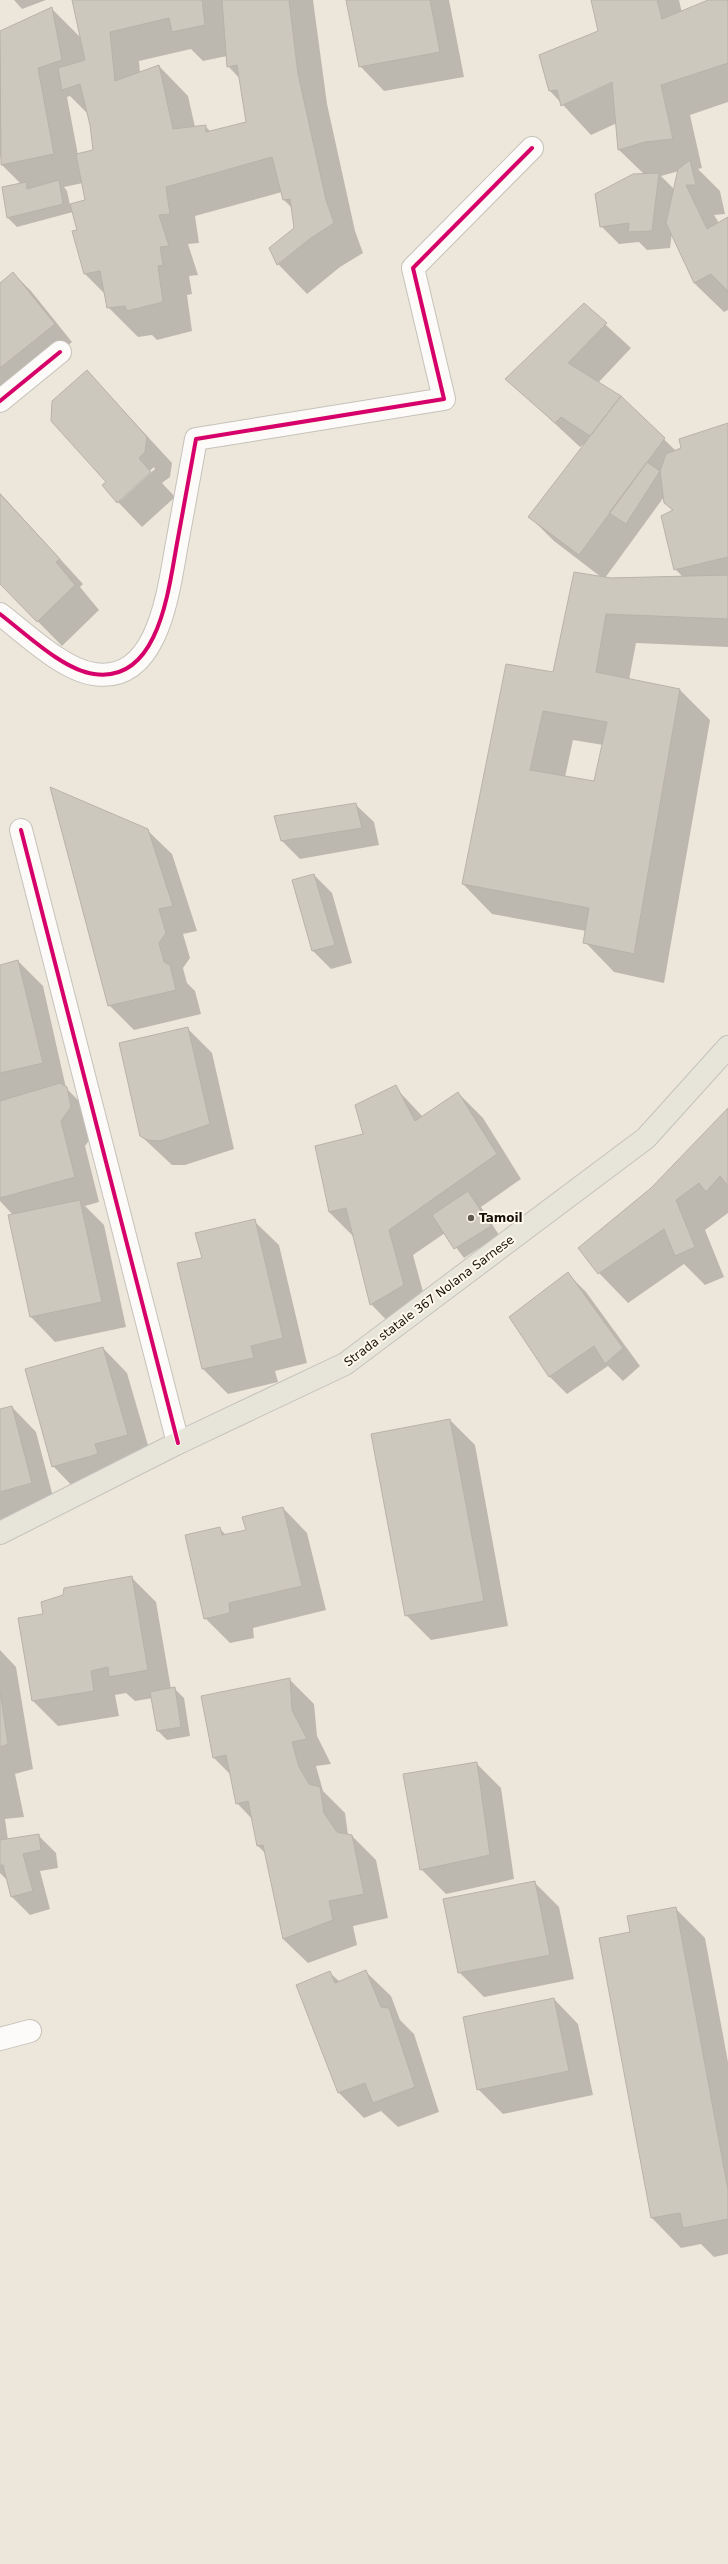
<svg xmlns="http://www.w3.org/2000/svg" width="728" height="2564" font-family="'DejaVu Sans',sans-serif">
  <rect width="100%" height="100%" fill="#ede7db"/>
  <path fill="#0003" fill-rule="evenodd" d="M14,0H46L22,9Z
    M73,0H313L327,104L355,231L363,253L340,267L307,294L278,264L295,229L292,208L284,200L282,192L195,216L199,243L188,244L198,275L189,276L192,294L187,295L192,331L157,340L152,335L138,337L108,307L106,295L85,274L79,230L73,212L17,227L8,218L21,184L2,165L0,155V32L52,9L82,39ZM191,49L203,61L227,56L228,66L240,79L247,123L211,132L205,126L195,127L188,96L159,66L140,73L139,61ZM70,96L89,115L94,151L78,155L67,97ZM83,183L86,201L70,205L67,191L64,187Z
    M347,0H449L464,77L384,91L360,66Z
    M592,0H679L682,13L710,0H728V102L690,115L702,168L698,169L720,191L725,214L714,215L719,223L728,218V310L724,312L694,283L672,233L670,248L647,250L639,242L619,244L601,226L644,174L619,150L617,123L591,135L550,91L600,31ZM616,79L617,80L572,101V99ZM679,171L675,190L661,176Z
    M13,273L31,291L72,342L6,396L0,390V284Z
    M584,305L631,348L598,383L621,397L676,451L728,424V647L636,643L629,680L680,690L710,720L664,983L614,972L585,942L586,931L492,914L463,884L554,673L601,577L554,541L530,517L587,442L580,447L507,379ZM664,497L665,502L673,511L675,569L683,577L605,578ZM573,740L603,745L595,782L565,777Z
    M87,371L172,463L170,477L162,483L175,497L142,527L118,502L107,482ZM154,467L155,469L121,500V497Z
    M0,493L83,584L80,587L99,610L62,646L0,583Z
    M356,805L374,822L379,845L300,859L282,841L276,817Z
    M147,830L172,854L197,931L183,934L190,958L183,968L187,983L195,991L201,1014L134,1030L109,1005Z
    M314,875L332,893L352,963L331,969L313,951L294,881Z
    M18,961L43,986L66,1088L91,1113L95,1132L85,1146L99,1202L85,1206L104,1225L126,1327L55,1342L31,1317L13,1215L0,1201V966Z
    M187,1028L212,1053L234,1149L185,1165H172L141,1136Z
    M395,1087L423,1117L458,1093L483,1118L521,1179L481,1207L499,1235L464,1258L445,1233L413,1255L428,1310L395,1329L371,1304L354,1237L329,1212L365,1135Z
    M728,1110V1213L705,1230L724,1277L705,1285L684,1264L628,1303L599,1273L652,1189Z
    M254,1221L279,1245L307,1363L275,1371L278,1382L228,1394L203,1369L178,1264L203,1258Z
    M568,1274L586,1292L640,1366L623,1381L608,1366L567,1394L550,1377L511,1317Z
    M103,1348L127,1373L152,1459L77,1491L53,1466Z
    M12,1407L36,1432L56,1508L0,1523V1410Z
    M450,1420L475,1445L508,1626L431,1640L406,1615Z
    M283,1508L307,1533L326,1610L253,1628L254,1638L230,1643L205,1618L219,1528L226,1535L247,1531Z
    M131,1577L156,1602L171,1689L174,1688L184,1698L190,1736L167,1740L158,1731L153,1698L135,1701L126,1693L115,1695L119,1716L58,1726L33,1701L19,1619L44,1614Z
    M0,1650L16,1667L33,1769L15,1774L24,1817L5,1819L8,1840L38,1835L56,1853L58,1868L40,1871L50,1909L30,1915L12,1897L8,1881L0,1873Z
    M289,1679L314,1704L317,1736L331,1764L316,1766L323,1791L345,1813L348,1835H351L376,1860L388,1918L353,1926L357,1945L308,1963L283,1939L266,1854L258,1846L253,1820L237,1803L231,1775L214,1758Z
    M476,1763L501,1788L514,1879L446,1894L421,1869Z
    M534,1882L559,1907L574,1979L484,1997L459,1972Z
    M675,1908L705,1938L728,2062V2254L714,2257L701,2244L681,2248L652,2218L600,1938L631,1933Z
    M366,1972L391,1996L400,2020L414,2034L439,2112L398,2127L381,2111L364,2118L339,2093L297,1985L330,1973L340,1982Z
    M554,1999L578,2024L593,2095L503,2114L478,2089Z"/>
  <path fill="#ccc8be" stroke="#b8b3aa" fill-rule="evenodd" d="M72,0H202L205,25L172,32L169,18L110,32L115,81L159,65L173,129L206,125V132L246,122L237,65L227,67L222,0H289L298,74L326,200L334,223L311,238L277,265L269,248L294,228L290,199L283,200L272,157L166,187L170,214L159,215L169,246L160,247L163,265L158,266L163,302L127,311L125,306L107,308L100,271L84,274L72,231L77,230L70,204L85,200L76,154L93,150L90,125L80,84L62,90L58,68L85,60Z
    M346,0H430L440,52L359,67Z
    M591,0H657L662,19L708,0H728V63L661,85L673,139L645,142L618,150L612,82L561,106L557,90L549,91L539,55L598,31Z
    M52,7L62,60L38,68L54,154L1,165L0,31Z
    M690,160L696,185H686L707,229L728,217V291L711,274L694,283L666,223L678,169Z
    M659,173L652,231L628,232L629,223L600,227L595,194L633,174Z
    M59,180L63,204L7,218L2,187L26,182L27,189Z
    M13,272L55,324L0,368V283Z
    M584,303L607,323L568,363L621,396L590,436L561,417L555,423L505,379Z
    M87,370L147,437L145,452L139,458L151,472L117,503L102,485L106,482L51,421L52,401Z
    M621,396L665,438L579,555L528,517Z
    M728,423V557L674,570L661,516L673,510L664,503L660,471L666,454L681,448L679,439Z
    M647,462L660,471L626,524L609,513Z
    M0,494L60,559L56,562L75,585L37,622L0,584Z
    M574,572L611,578L728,575V619L606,614L596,672L680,689L634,954L583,943L589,908L462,884L506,664L553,672ZM543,711L607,722L594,781L530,770Z
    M50,787L148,829L173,906L159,909L166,933L159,943L164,962L170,965L176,990L108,1006Z
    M356,803L362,828L281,841L274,816Z
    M314,874L335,945L312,951L292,880Z
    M18,960L43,1063L0,1073V965Z
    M188,1027L210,1124L160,1141L147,1140L140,1136L119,1043Z
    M60,1083L67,1087L71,1107L61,1121L75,1177L0,1198V1101Z
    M396,1085L415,1121L458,1092L497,1154L389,1230L404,1285L370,1305L346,1208L329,1212L315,1146L363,1134L355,1105Z
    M728,1108V1186L720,1176L706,1192L699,1183L676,1200L695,1247L675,1256L664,1229L598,1274L578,1248L651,1188Z
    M468,1191L491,1226L454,1249L432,1215Z
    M80,1200L102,1302L30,1317L8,1215Z
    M255,1219L283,1338L251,1346L254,1358L202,1369L177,1263L202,1258L195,1233Z
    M568,1272L623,1348L605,1364L594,1346L549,1377L509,1317Z
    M103,1347L128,1435L95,1444L98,1454L52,1467L25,1369Z
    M12,1406L32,1483L0,1492V1409Z
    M450,1419L484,1601L405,1616L371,1434Z
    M283,1507L302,1586L229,1603L230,1613L204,1619L185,1535L220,1527L222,1535L246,1530L242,1517Z
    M132,1576L148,1670L109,1677L108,1667L91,1671L94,1691L32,1701L18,1618L43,1614L41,1602L63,1595L64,1588Z
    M290,1678L292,1710L307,1739L292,1742L299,1767L309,1784L320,1787L324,1813L337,1832L352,1835L364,1894L329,1901L333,1920L283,1939L263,1845L257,1846L248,1801L236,1804L226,1755L213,1758L201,1696Z
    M175,1687L181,1727L157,1731L150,1692Z
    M0,1691L8,1744L0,1747Z
    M477,1762L490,1855L420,1870L403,1774Z
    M39,1834L41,1850L23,1854L33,1891L11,1897L3,1865H0V1840Z
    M535,1881L550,1955L458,1973L443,1899Z
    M676,1907L728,2190V2219L683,2228L680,2213L651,2218L599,1938L630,1932L627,1916Z
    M366,1970L381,2007L389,2008L415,2087L373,2103L365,2083L338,2093L296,1985L330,1971L335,1983Z
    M554,1998L569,2071L477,2090L463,2017Z"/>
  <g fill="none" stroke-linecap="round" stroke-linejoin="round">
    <defs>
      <path id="minor" d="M0,401L60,352
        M0,614C25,633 63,670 94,674C161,684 169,584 178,538C184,505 190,472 196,439L444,399L413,268L532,148
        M21,830L178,1443
        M0,2039L30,2031"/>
      <path id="major" d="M0,1533L178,1443L345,1364L646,1138L728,1047"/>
    </defs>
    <use href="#minor" stroke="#c6c2b9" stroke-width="24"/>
    <use href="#major" stroke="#c5c2bd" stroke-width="24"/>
    <use href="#minor" stroke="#fcfbfa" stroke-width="22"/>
    <use href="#major" stroke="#e7e4da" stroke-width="22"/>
    <defs>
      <path id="cycleway" d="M0,401L60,352
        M0,614C25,633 63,670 94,674C161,684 169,584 178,538C184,505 190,472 196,439L444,399L413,268L532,148
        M21,830L178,1443"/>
    </defs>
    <use href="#cycleway" stroke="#fef7ea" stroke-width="6"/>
    <use href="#cycleway" stroke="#d6006c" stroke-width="4"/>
  </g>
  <circle fill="#615c53" stroke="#fef7ea" stroke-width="1.5" cx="471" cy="1218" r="4"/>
  <g text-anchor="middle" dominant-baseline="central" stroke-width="4" stroke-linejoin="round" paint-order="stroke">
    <g font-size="12" font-weight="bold" fill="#15110a" stroke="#fef7ea" text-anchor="start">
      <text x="479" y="1218">Tamoil</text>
    </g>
    <g font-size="12" fill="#15110a" stroke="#fef7ea">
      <text transform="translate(429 1301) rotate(-37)">Strada statale 367 Nolana Sarnese</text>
    </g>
  </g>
</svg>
